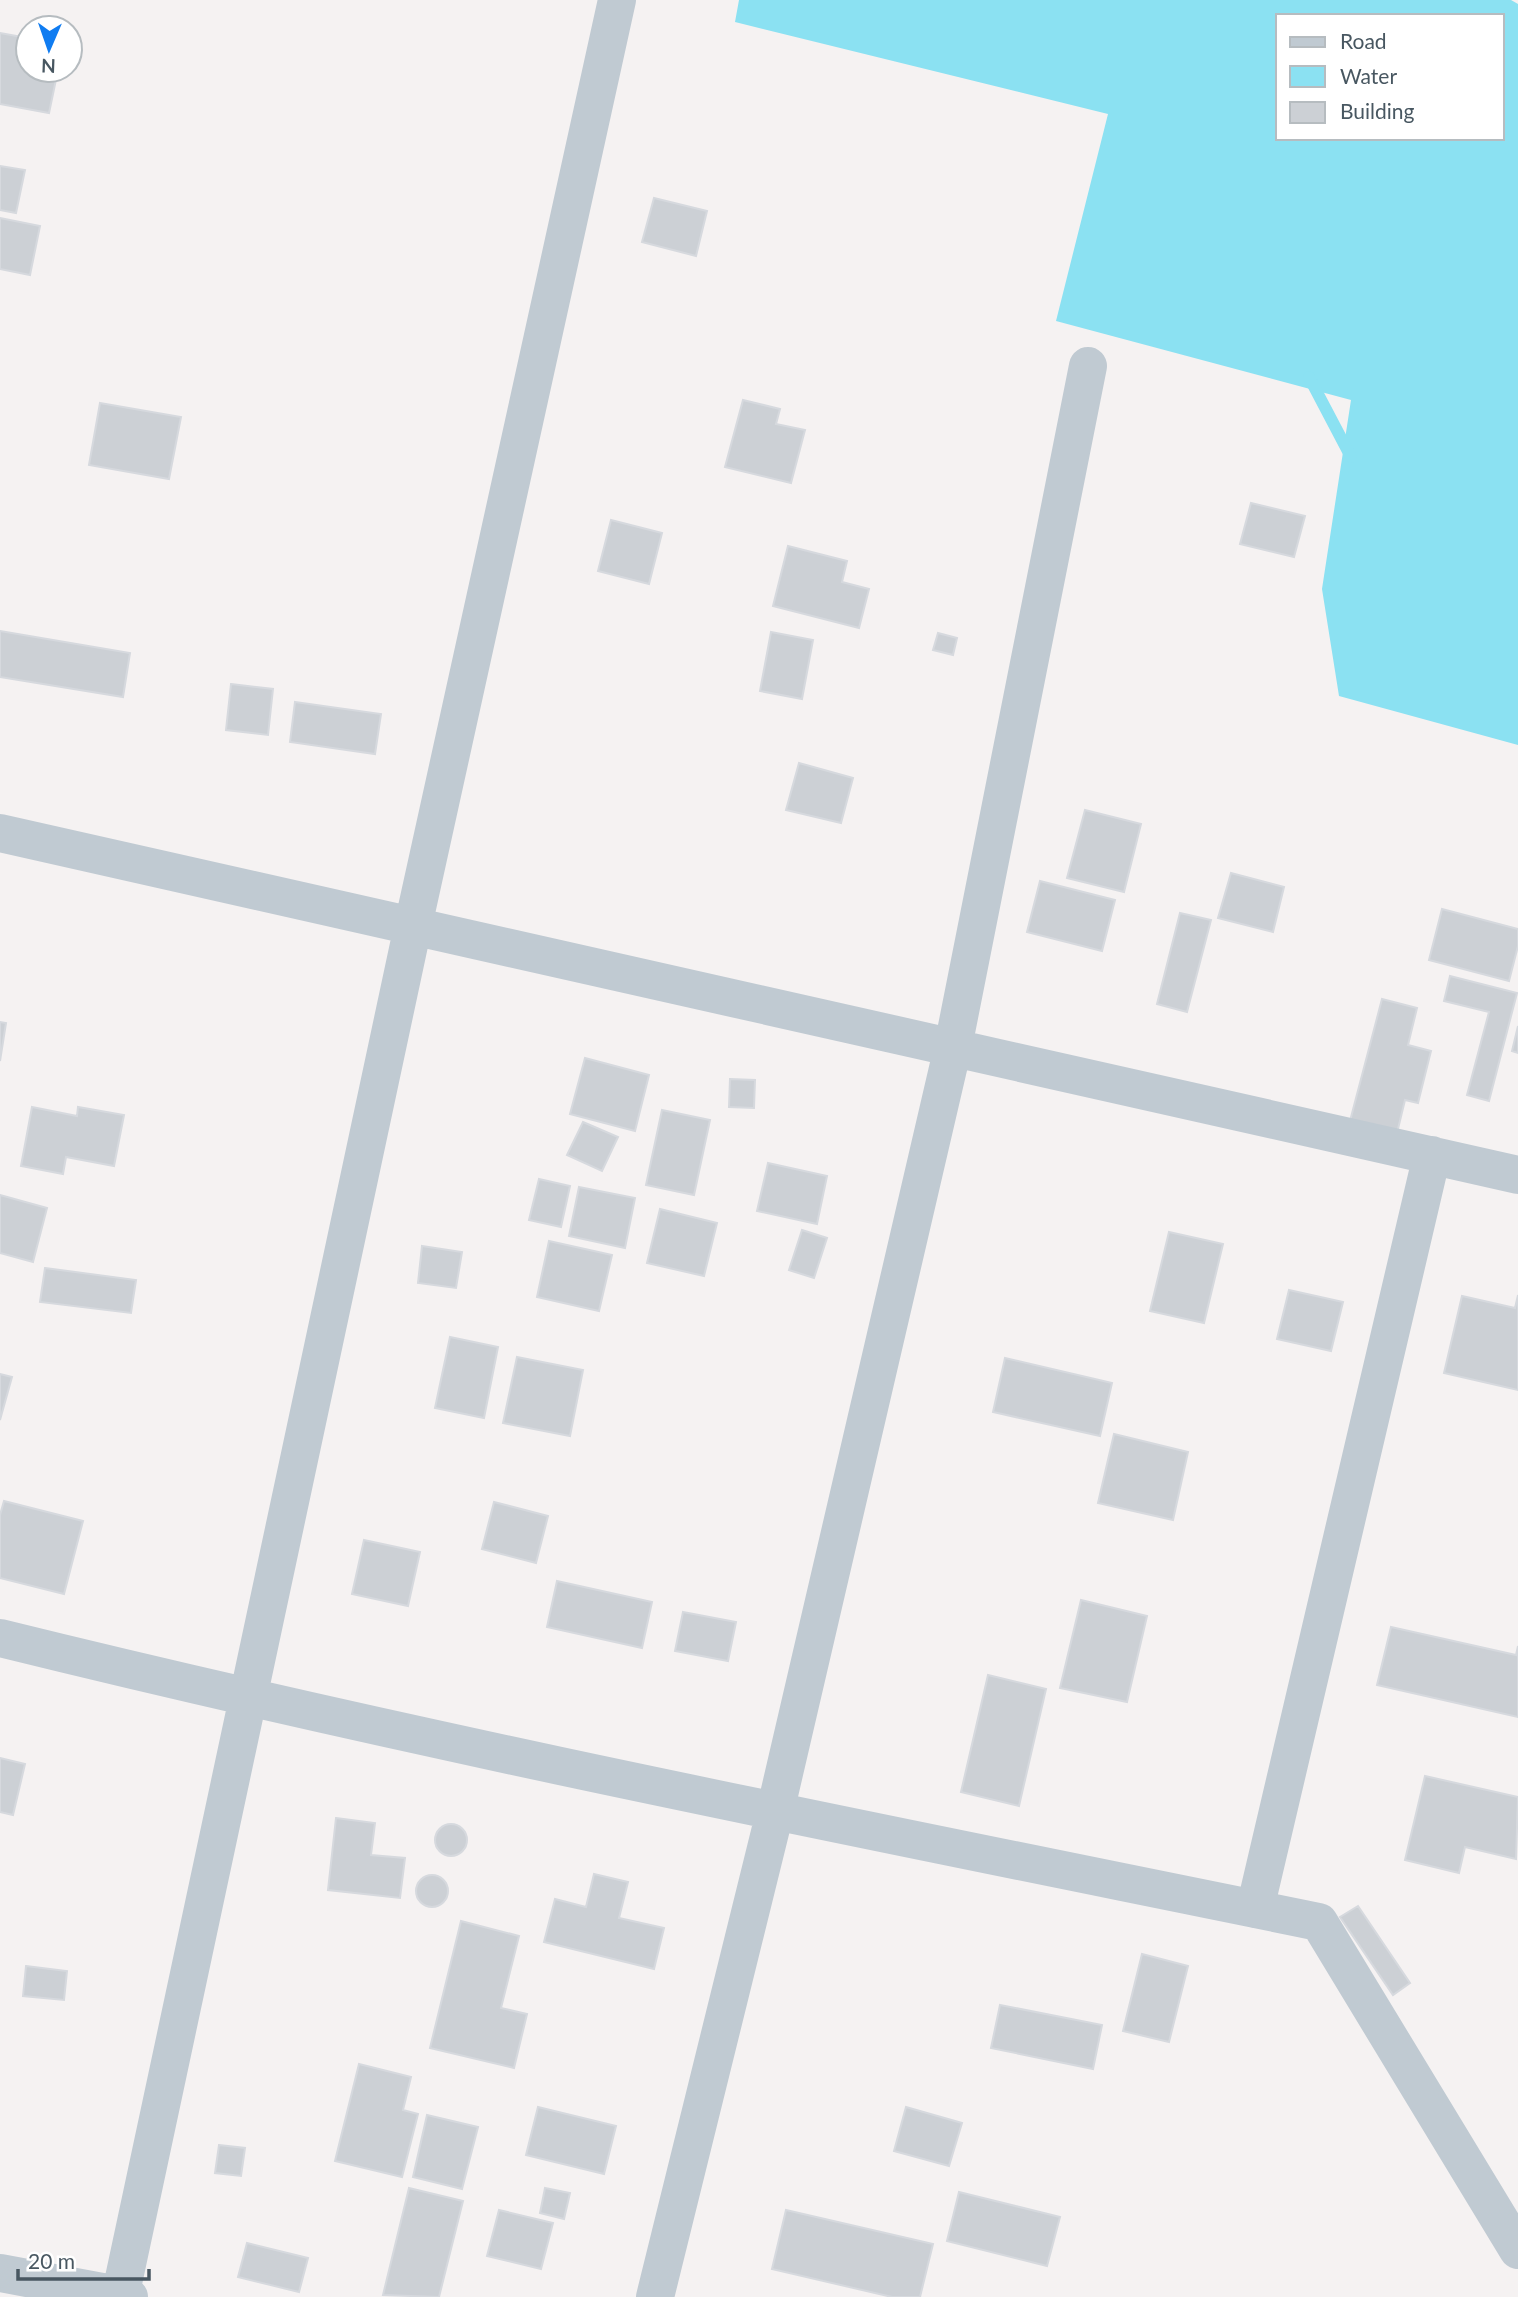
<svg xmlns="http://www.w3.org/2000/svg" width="1518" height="2297" font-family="Lato,sans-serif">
  <rect width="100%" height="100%" fill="#f5f2f2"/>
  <path fill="#8be1f2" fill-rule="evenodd" d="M739,0H1511L1518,4V745L1339,696L1322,589L1351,400L1056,321L1108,114L735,22ZM1278,16H1502V138H1278Z"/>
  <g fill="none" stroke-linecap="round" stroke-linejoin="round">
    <path stroke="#8be1f2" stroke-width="12" d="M1309,377L1351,457"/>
  </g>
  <path fill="#ccd0d5" stroke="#d6d9de" stroke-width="2" d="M0,33L28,38V70H58L49,113L0,104Z
    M0,166L25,170L16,213L0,210Z
    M654,198L707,211L696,256L642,242Z
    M0,218L40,226L30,275L0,269Z
    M743,400L780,409L776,424L805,430L791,483L725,467Z
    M100,403L181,417L169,479L89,465Z
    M1251,503L1305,516L1294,557L1240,544Z
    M611,520L662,533L649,584L598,571Z
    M788,546L847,561L842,582L869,589L859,628L773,606Z
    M0,631L130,653L123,697L0,677Z
    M771,632L813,640L802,699L760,691Z
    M938,633L957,638L953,655L933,650Z
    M231,684L273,689L268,735L226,730Z
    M295,702L381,714L375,754L290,742Z
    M799,763L853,778L841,823L786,810Z
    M1085,810L1141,824L1124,892L1067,878Z
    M1231,873L1284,887L1273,932L1218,918Z
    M1040,881L1115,900L1102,951L1027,932Z
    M1442,909L1518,929V946L1509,981L1429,960Z
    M1180,913L1211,920L1187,1012L1157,1004Z
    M1450,976L1517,993L1489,1101L1467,1095L1489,1012L1444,1001Z
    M1382,999L1417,1008L1408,1045L1431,1051L1418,1103L1405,1100L1397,1133L1350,1121Z
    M0,1022L6,1023L0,1061Z
    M1518,1026V1053L1512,1051Z
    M585,1058L649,1075L635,1131L570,1114Z
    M730,1079L755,1080L754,1108L729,1107Z
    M32,1107L77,1116L78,1107L124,1115L114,1166L66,1157L63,1174L21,1166Z
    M662,1110L710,1120L694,1195L646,1185Z
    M583,1122L618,1137L602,1171L567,1155Z
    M768,1163L827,1176L817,1224L757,1211Z
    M539,1179L570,1186L561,1227L529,1220Z
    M579,1187L635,1198L625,1248L569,1236Z
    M0,1195L47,1208L33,1262L0,1253Z
    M660,1209L717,1223L704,1276L647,1263Z
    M802,1230L827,1238L814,1278L789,1270Z
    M1169,1232L1223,1244L1204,1323L1150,1311Z
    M549,1241L612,1255L599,1311L537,1297Z
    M422,1246L462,1252L456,1288L418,1283Z
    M45,1268L136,1280L131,1313L40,1302Z
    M1289,1290L1343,1302L1331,1351L1277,1339Z
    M1518,1295V1390L1444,1373L1462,1296L1515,1308Z
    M450,1337L498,1347L484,1418L435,1408Z
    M517,1357L583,1370L570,1436L503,1423Z
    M1005,1358L1112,1383L1100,1436L993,1412Z
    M0,1374L12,1377L0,1420Z
    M1114,1434L1188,1452L1173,1520L1098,1503Z
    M4,1501L83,1521L64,1594L0,1578V1515Z
    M494,1502L548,1516L536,1563L482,1549Z
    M364,1540L420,1552L408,1606L352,1594Z
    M557,1581L652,1602L642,1648L547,1627Z
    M1081,1600L1147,1616L1127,1702L1060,1688Z
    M683,1612L736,1622L728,1661L675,1651Z
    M1391,1627L1516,1655L1518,1646V1717L1377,1685Z
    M988,1675L1046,1689L1019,1806L961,1792Z
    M0,1758L25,1764L13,1815L0,1812Z
    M1425,1776L1518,1797L1516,1859L1465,1847L1459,1873L1405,1860Z
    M336,1818L375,1823L371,1855L405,1858L400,1898L328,1890Z
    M435 1840a16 16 0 1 1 32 0a16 16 0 1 1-32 0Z
    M594,1874L628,1882L619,1918L664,1928L654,1969L544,1942L555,1899L586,1907Z
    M416 1891a16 16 0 1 1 32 0a16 16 0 1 1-32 0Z
    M1358,1906L1410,1983L1393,1995L1340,1917Z
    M461,1921L519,1936L501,2008L527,2014L514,2068L430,2048Z
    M1142,1954L1188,1966L1169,2042L1123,2031Z
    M26,1966L67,1971L64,2000L23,1996Z
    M1000,2005L1102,2025L1093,2069L991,2048Z
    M359,2064L411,2077L403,2110L418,2114L402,2177L335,2161Z
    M538,2107L616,2126L604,2174L526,2155Z
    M906,2107L962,2123L949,2166L894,2151Z
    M427,2115L478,2127L462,2189L413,2177Z
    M219,2145L245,2148L241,2176L215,2173Z
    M409,2188L463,2201L439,2297L383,2295Z
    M545,2188L570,2193L564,2219L540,2213Z
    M959,2192L1060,2217L1047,2266L947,2241Z
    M499,2210L553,2223L541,2269L487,2256Z
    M786,2210L933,2244L920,2297H892L772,2269Z
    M247,2243L308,2258L299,2292L238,2277Z"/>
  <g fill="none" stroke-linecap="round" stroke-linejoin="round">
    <path stroke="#c0cad2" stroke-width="38" d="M0,833L1518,1175
      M0,1638C437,1746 878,1832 1319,1922L1518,2250
      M1255,1909L1432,1155
      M0,2273L129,2297
      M120,2297L413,926L617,0
      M655,2297L775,1812L953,1047L1088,366"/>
  </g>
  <rect x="1276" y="14" width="228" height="126" fill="#ffffff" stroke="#b6bcc0" stroke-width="2"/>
  <rect x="1290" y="37" width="35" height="10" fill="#c0cad2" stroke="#b6bcc0" stroke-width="2"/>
  <text x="1340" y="49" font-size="21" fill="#485761">Road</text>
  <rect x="1290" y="66" width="35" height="21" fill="#8be1f2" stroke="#b6bcc0" stroke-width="2"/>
  <text x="1340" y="84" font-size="21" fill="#485761">Water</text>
  <rect x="1290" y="102" width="35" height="21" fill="#ccd0d5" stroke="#b6bcc0" stroke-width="2"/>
  <text x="1340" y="119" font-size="21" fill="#485761">Building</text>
  <g transform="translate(49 49) rotate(182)"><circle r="33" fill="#ffffff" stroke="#b6bcc0" stroke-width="2"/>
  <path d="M0-5L12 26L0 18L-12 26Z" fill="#107cf1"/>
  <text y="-10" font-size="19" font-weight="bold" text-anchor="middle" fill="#485761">N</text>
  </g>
  <path d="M18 2269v10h131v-10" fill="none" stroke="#485761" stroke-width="3.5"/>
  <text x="28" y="2269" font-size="21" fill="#485761" stroke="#ffffff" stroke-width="5" paint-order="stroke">20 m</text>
</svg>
